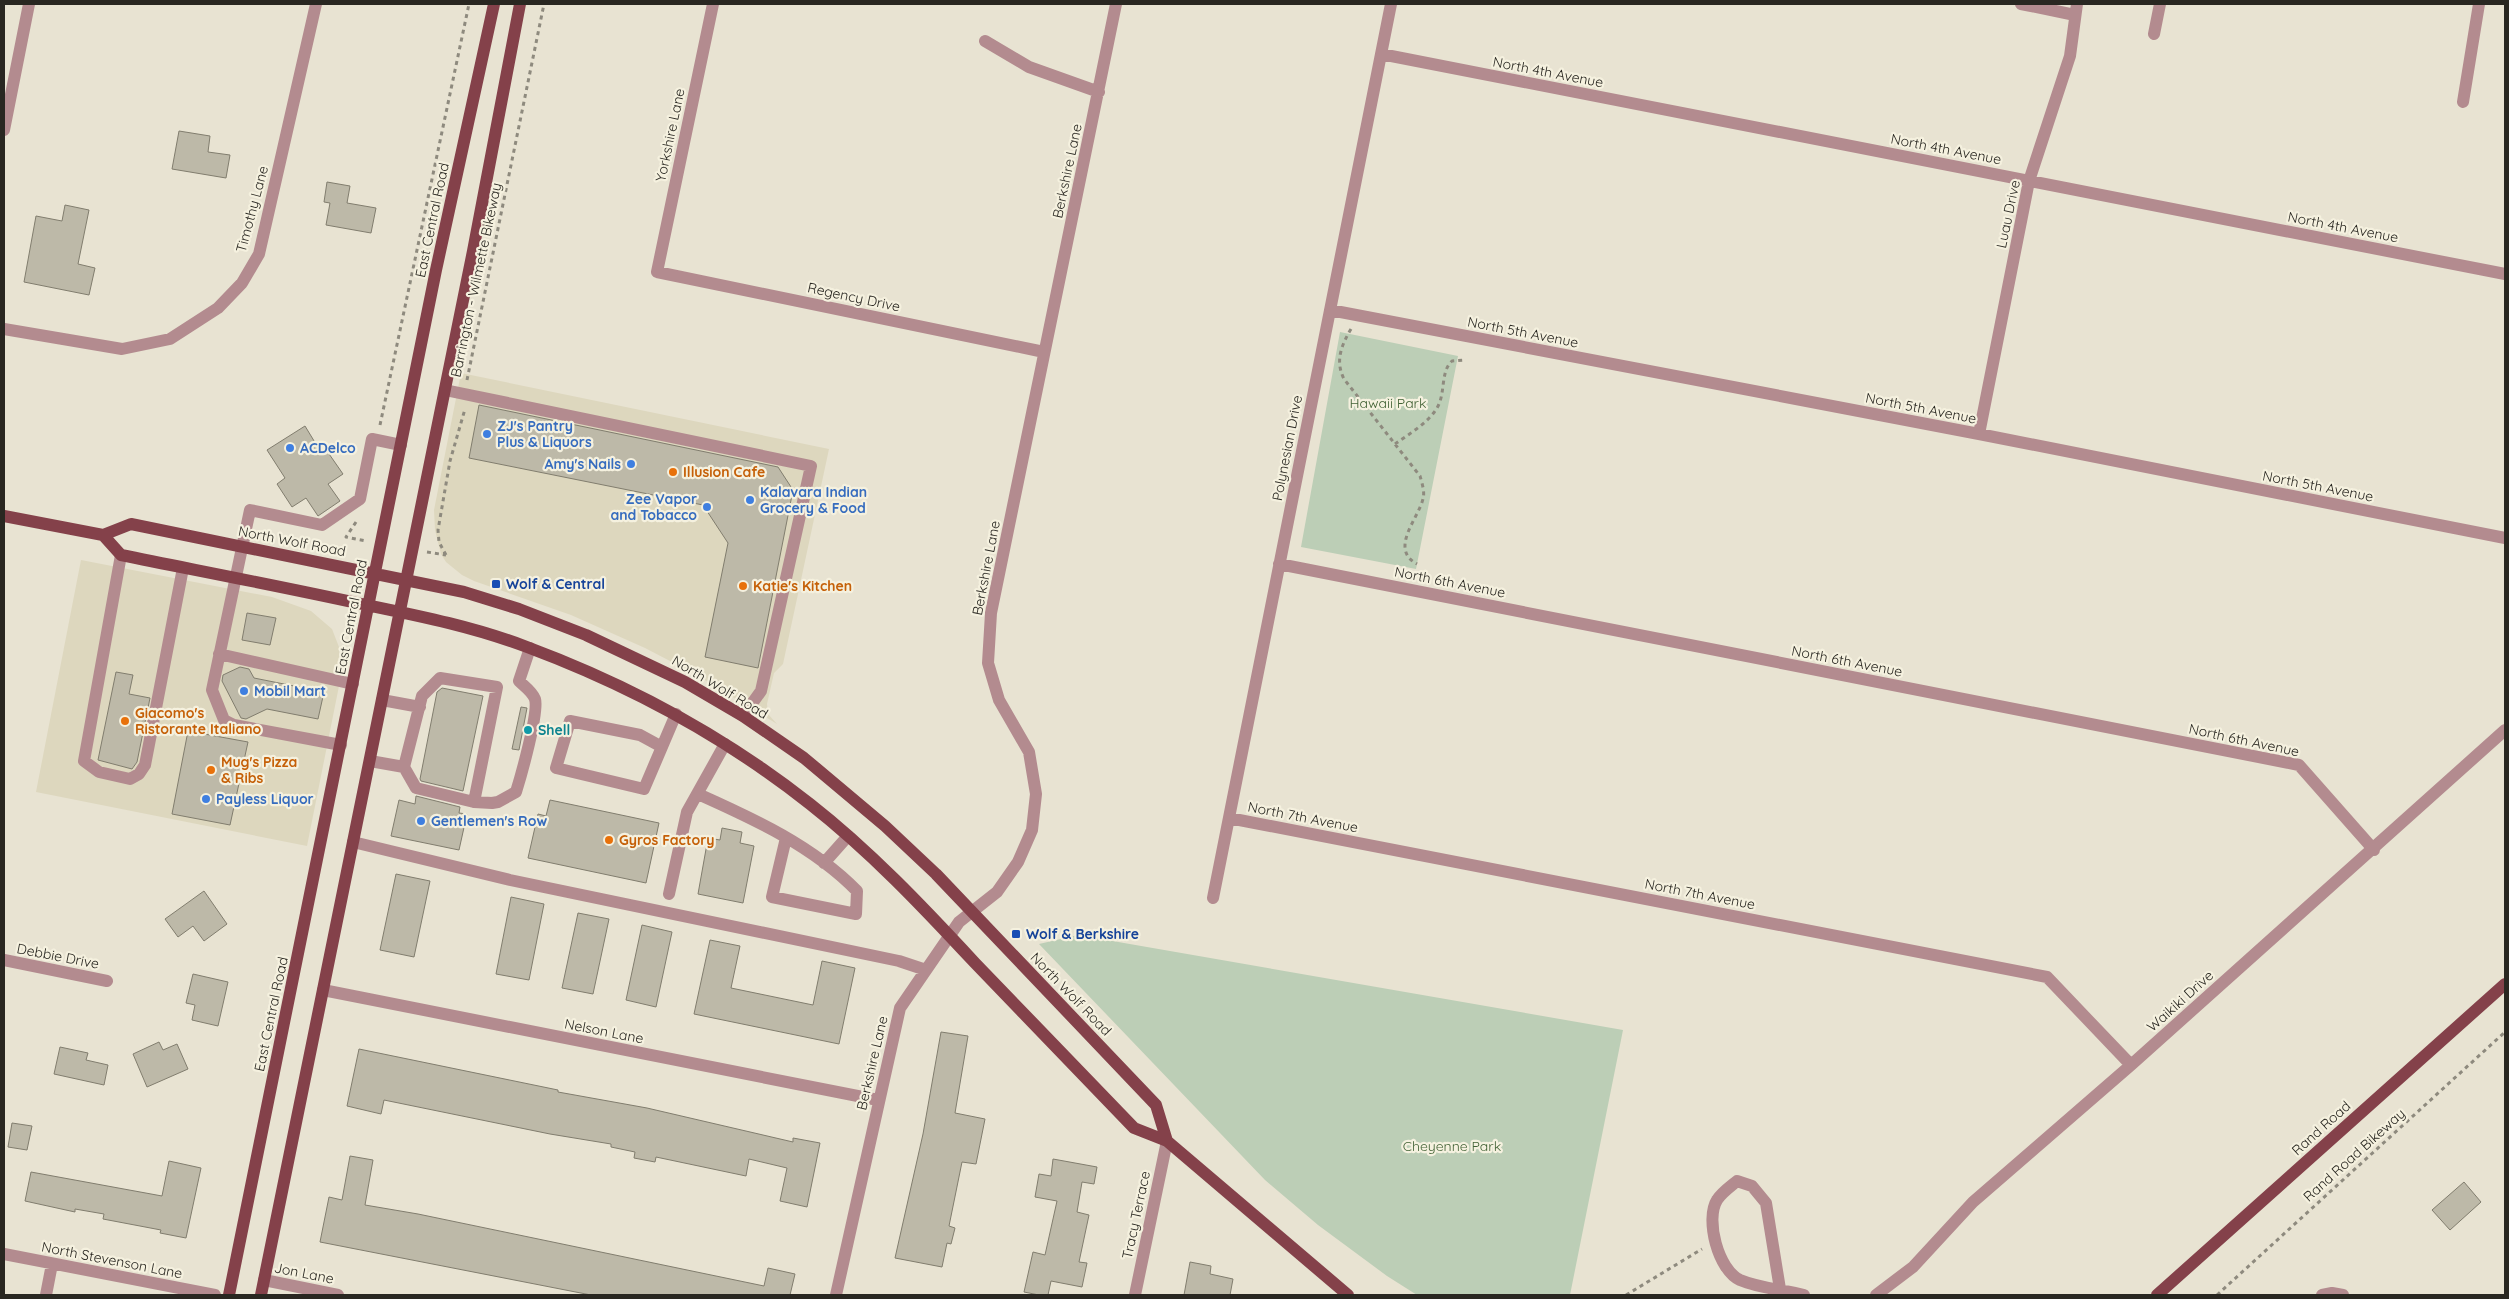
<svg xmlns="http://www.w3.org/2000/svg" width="2509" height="1299" font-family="Quicksand,sans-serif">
  <rect width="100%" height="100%" fill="#e8e3d2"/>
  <path fill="#ddd7be" d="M461,373L829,449L783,664L774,673L767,704L768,714L777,724L695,674L645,648L571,615L474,581L462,575L446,562L441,554L435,530L434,510Z
    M81,560L272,597L311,611L332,629L339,647L340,681L307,846L36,792Z"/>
  <path fill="#bcceb6" d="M1340,332L1458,356L1416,569L1301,547Z
    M1078,935L1623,1030L1570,1295H1417L1387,1276L1318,1225L1265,1180L1039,944Z"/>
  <path fill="#bdb9a8" stroke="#817d6e" d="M179,131L210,136L208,152L230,155L226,178L172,169Z
    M327,182L350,186L347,203L376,208L371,233L326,225L330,203L324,202Z
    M65,205L89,210L78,264L95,268L89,295L24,282L36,216L62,221Z
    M479,405L778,467L793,490L758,668L705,657L728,543L703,505L469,458Z
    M305,426L322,454L327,451L343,474L328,484L340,501L318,516L306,498L292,507L277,484L285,478L267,450Z
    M247,613L276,618L270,645L242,640Z
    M240,667L249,669L254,678L324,692L318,719L267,709L246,719L241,718L222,681L223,675Z
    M116,672L133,675L129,694L150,698L137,762L132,769L98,760Z
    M442,688L483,696L463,791L421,781L420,779L437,692Z
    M521,707L527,708L519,750L512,749Z
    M188,731L248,742L230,825L172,814Z
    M416,796L460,807L459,813L467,814L459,850L391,836L399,800L415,804Z
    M550,800L659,823L646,883L528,858L538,814L546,816Z
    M722,828L742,832L740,843L754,846L743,903L698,894L708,838L720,840Z
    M396,874L430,881L414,957L380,950Z
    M204,891L227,924L204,941L193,926L178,937L165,919Z
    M511,897L544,904L529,980L496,974Z
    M578,913L609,919L593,994L562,988Z
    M642,925L672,932L656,1007L626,1000Z
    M710,940L740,946L731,988L813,1005L822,961L855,968L839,1044L694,1014Z
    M193,974L228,982L218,1026L192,1020L195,1005L186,1003Z
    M941,1032L968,1036L955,1113L985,1119L976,1164L962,1162L949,1226L955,1228L951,1244L947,1243L942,1267L895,1258L923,1134Z
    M159,1042L163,1050L177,1044L188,1069L147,1087L133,1054Z
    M60,1047L88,1053L86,1060L108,1065L104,1085L54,1074Z
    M359,1049L558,1090V1092L647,1108L793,1142V1138L820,1143L807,1207L780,1201L787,1168L749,1159L746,1176L656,1157L655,1162L634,1158L635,1152L611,1147V1144L550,1134L384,1100L381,1114L347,1106Z
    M12,1123L32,1126L27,1150L8,1147Z
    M350,1156L373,1160L365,1205L418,1214L764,1286L768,1268L795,1274L790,1295H591L320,1242L329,1197L342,1200Z
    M1053,1159L1097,1167L1094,1184L1082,1182L1077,1212L1089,1215L1079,1262L1087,1263L1082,1287L1051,1281L1048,1295H1039L1024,1292L1033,1252L1045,1255L1057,1201L1035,1197L1039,1174L1051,1176Z
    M169,1161L201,1168L186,1238L160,1233L161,1230L103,1219L104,1214L75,1209V1212L25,1201L31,1172L162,1196Z
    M2464,1182L2481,1202L2450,1230L2432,1210Z
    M1190,1262L1211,1266L1210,1274L1233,1279L1230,1295H1184Z"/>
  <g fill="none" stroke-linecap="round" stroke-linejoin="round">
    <path stroke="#8e8a7e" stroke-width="3" stroke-dasharray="4 4" stroke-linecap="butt" d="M1351,329C1341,346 1335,361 1344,379L1420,476C1422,483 1425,492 1423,499C1418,519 1389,549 1417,564
      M467,380L544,4
      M380,425L469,4
      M1395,444C1409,434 1428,423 1437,408C1446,393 1440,372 1452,361L1465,360
      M356,522L346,537L366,541
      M427,552L446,555
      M446,555L439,542L438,530L450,461L465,409
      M1626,1295L1702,1249
      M2217,1295L2505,1032"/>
    <path stroke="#b38b8f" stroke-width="12" d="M713,4L657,272L1044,352
      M2021,4L2075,15
      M2154,34L2160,4
      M985,41L1029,67L1099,92
      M1381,54L2505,274
      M2463,102L2479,4
      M4,130L29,4
      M1330,310L1979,434L2505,538
      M4,329L122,349L170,339L218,308L242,283L259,254L316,4
      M445,390L811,466L761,691L743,716
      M1979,434L2029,181L2070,56L2077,4
      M121,555L84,761L99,772L130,779L139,774L145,765L183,568
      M1279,564L2299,765L2374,850
      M219,654L353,684
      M382,700L420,707
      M341,745L234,725L224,720L212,690L250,510L322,525L360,499L372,439L401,445
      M662,747L640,735L570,721L556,768L644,789L676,714
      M370,761L404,767L416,788L474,802L492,803L498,802L516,792C521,776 539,712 535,699C532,691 525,687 519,681L530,648
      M404,767L422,696L440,678L497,687L474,802
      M698,794C754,819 813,846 857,891L856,914L772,897L786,838
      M1229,818L2047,977L2131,1065
      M353,842L510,880L899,961L926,970
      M824,863L848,836
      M669,894L687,812L725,744
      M1213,898L1391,4
      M4,960L107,981
      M323,990L878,1100
      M4,1254L215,1295
      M264,1280L338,1295
      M1780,1289L1766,1203L1752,1186L1737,1181C1731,1186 1721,1193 1717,1200C1705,1219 1718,1270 1740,1280C1759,1288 1784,1290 1804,1295
      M46,1295L52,1264
      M836,1295L900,1008L959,922L997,892L1018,862L1032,830L1036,794L1029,752L999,700L988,663L991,613L1116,4
      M1135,1295L1167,1141
      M1876,1295L1913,1267L1973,1202L2131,1065L2505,730
      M2322,1295L2332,1293L2343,1295"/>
    <path stroke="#84414a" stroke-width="12" d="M4,516L103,535L131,524L464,592L519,609L586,635L685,682L743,716L804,758L885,826L936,874L1156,1105L1167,1141
      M103,535L121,555C200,571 279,586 357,603C415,615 472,626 527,647C629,685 724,736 810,804C870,851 923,907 975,963C1028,1018 1081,1073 1134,1128L1167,1141L1348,1295
      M229,1295L436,270L494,4
      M261,1295L473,251L520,4
      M2157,1295L2505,984"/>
  </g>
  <g fill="#3f7fe0" stroke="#f5f1df" stroke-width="2">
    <circle cx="487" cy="434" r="5"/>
    <circle cx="290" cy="448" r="5"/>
    <circle cx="631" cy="464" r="5"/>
    <circle cx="750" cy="500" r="5"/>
    <circle cx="707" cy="507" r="5"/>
    <circle cx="244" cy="691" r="5"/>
    <circle cx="206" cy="799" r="5"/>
    <circle cx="421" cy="821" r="5"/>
  </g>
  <g fill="#e8710a" stroke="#f5f1df" stroke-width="2">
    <circle cx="673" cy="472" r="5"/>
    <circle cx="743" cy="586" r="5"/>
    <circle cx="125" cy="721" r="5"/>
    <circle cx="211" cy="770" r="5"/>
    <circle cx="609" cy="840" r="5"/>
  </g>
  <g fill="#1a4fb4" stroke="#f5f1df" stroke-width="2">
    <rect x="491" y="579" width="10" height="10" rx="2.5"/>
    <rect x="1011" y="929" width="10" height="10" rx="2.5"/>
  </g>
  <circle fill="#0f9aa8" stroke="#f5f1df" stroke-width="2" cx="528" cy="730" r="5"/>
  <g text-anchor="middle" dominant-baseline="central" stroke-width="4.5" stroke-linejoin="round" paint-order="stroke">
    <g font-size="14" fill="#292721" stroke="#f5f1df">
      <text transform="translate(1548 72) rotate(11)">North 4th Avenue</text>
      <text transform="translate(670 135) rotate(-78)">Yorkshire Lane</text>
      <text transform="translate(1946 149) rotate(11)">North 4th Avenue</text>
      <text transform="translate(1067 171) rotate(-78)">Berkshire Lane</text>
      <text transform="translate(252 209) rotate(-75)">Timothy Lane</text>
      <text transform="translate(2008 214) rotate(-78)">Luau Drive</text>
      <text transform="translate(432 220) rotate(-78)">East Central Road</text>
      <text transform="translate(2343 227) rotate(11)">North 4th Avenue</text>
      <text transform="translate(476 280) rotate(-78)">Barrington - Wilmette Bikeway</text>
      <text transform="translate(854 297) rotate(12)">Regency Drive</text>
      <text transform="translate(1523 332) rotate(11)">North 5th Avenue</text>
      <text transform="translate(1921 408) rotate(11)">North 5th Avenue</text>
      <text transform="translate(1287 448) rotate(-79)">Polynesian Drive</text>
      <text transform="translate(2318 486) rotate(11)">North 5th Avenue</text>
      <text transform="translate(292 541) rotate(11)">North Wolf Road</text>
      <text transform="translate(986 568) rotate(-79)">Berkshire Lane</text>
      <text transform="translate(1450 582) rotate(11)">North 6th Avenue</text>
      <text transform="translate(351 617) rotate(-79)">East Central Road</text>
      <text transform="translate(1847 661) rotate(11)">North 6th Avenue</text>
      <text transform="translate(720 687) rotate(31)">North Wolf Road</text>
      <text transform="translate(2244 740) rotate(12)">North 6th Avenue</text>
      <text transform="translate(1303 817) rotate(11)">North 7th Avenue</text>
      <text transform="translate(1700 894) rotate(11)">North 7th Avenue</text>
      <text transform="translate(58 956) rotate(11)">Debbie Drive</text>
      <text transform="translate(1071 994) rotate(46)">North Wolf Road</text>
      <text transform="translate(2180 1001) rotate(-42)">Waikiki Drive</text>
      <text transform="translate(271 1014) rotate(-78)">East Central Road</text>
      <text transform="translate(604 1031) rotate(11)">Nelson Lane</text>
      <text transform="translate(872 1063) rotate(-77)">Berkshire Lane</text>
      <text transform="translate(2321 1128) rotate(-42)">Rand Road</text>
      <text transform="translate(2354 1155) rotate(-42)">Rand Road Bikeway</text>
      <text transform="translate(1136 1215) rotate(-78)">Tracy Terrace</text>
      <text transform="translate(112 1260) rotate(11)">North Stevenson Lane</text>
      <text transform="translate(304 1273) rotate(11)">Jon Lane</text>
    </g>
    <g font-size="14" fill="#426235" stroke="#f5f1df">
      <text x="1388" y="403">Hawaii Park</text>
      <text x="1452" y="1146">Cheyenne Park</text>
    </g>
    <g font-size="14" font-weight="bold" fill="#366cbe" stroke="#f5f1df" text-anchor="start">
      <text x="497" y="426">ZJ's Pantry<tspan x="497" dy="16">Plus &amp; Liquors</tspan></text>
      <text x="300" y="448">ACDelco</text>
      <text x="621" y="464" text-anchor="end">Amy's Nails</text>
      <text x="760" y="492">Kalavara Indian<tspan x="760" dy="16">Grocery &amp; Food</tspan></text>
      <text x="697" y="499" text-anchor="end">Zee Vapor<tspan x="697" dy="16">and Tobacco</tspan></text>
      <text x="254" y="691">Mobil Mart</text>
      <text x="216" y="799">Payless Liquor</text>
      <text x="431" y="821">Gentlemen's Row</text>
    </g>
    <g font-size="14" font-weight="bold" fill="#c56008" stroke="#f5f1df" text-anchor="start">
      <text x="683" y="472">Illusion Cafe</text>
      <text x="753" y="586">Katie's Kitchen</text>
      <text x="135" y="713">Giacomo's<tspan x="135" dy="16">Ristorante Italiano</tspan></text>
      <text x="221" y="762">Mug's Pizza<tspan x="221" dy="16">&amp; Ribs</tspan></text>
      <text x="619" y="840">Gyros Factory</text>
    </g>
    <g font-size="14" font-weight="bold" fill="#164399" stroke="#f5f1df" text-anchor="start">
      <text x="506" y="584">Wolf &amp; Central</text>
      <text x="1026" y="934">Wolf &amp; Berkshire</text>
    </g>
    <g font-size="14" font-weight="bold" fill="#0d838f" stroke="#f5f1df" text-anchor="start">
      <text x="538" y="730">Shell</text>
    </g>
  </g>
  <rect width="2509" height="1299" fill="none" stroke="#292721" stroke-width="10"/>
</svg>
